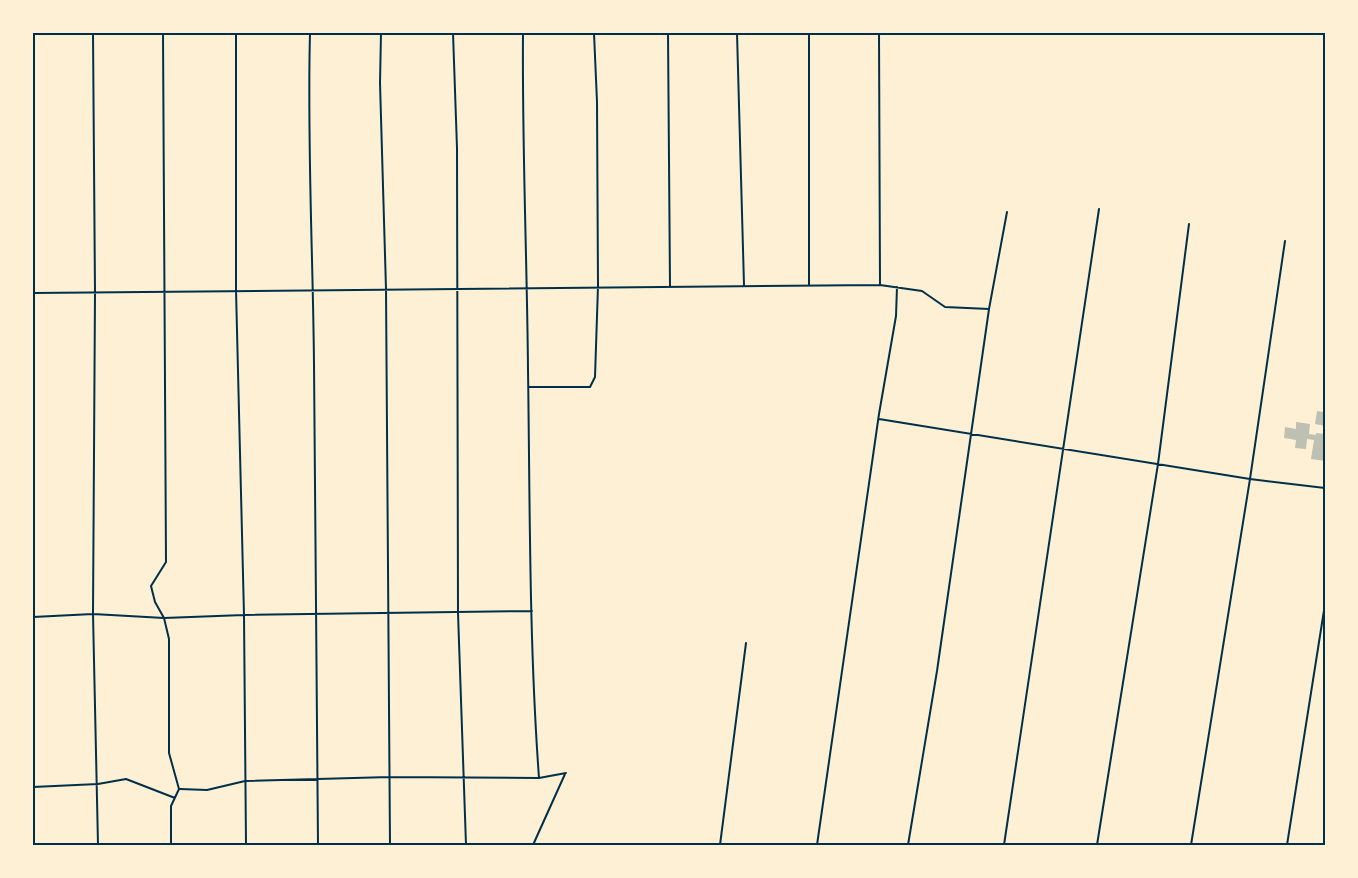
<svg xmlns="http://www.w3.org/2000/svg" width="1358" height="878" font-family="'PT Sans Narrow',sans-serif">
  <rect width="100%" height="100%" fill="#fdf0d5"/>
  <path fill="#bec0b2" d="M1324,404L1325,426L1315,424L1317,411L1323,412Z
    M1296,422L1310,424L1309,434L1316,435V433L1325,434V461L1311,459L1314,440L1307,439L1306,449L1295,448L1296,440L1284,438L1285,427L1296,429Z"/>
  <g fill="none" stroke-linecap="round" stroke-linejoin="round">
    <path stroke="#003049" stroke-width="2" d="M93,33L95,293L93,614L98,845
      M163,33L166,562L151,586L155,602L164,618L169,639V753L179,789L171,806V845
      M236,33V290L244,615L246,845
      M310,33C307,143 313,254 314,364C316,524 316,685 318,845
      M381,33L380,83L386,289L390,845
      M453,33L457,148L458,613L466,845
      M523,33C522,145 527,257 528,369C530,505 529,642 539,778
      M668,33L670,286
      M737,33L744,285
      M809,33V285
      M879,33L880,285
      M33,293L880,285L922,291L945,307L989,309
      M529,387H590L595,377L598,286L597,102L594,33
      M879,419L1250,479L1325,488
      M33,617L93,614L164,618L244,615L532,611
      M33,787L98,784L126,779L175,798
      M180,789L207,790L245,781L390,777L539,778L566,773
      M533,845L565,774
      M720,845L746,643
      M817,845L879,414L896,316L897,287
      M908,845L937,671L989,309L1007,212
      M1004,845L1099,209
      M1097,845L1158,464L1189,224
      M1191,845L1250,479L1285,241
      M1287,845L1325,604"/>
  </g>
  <rect width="1358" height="878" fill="none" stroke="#fdf0d5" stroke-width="69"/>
  <rect x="34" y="34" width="1290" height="810" fill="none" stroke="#003049" stroke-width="2"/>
</svg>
